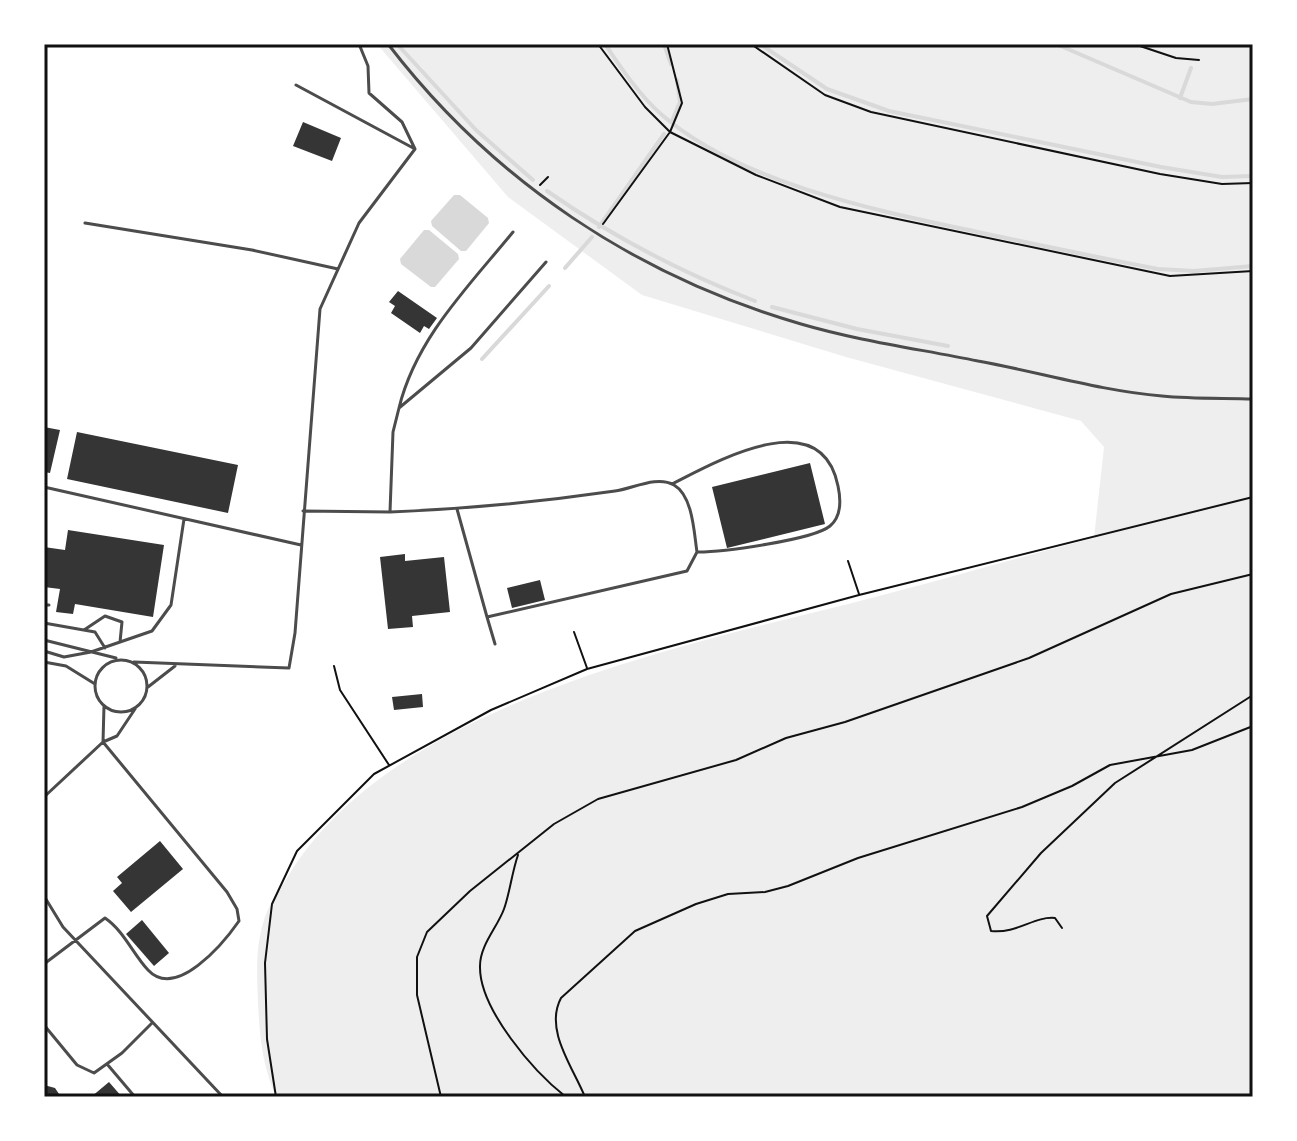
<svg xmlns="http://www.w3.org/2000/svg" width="1297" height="1141" font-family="Lato,sans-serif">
  <rect width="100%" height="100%" fill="#fff"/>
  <path fill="#eee" d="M377,44H1253V1097H276C262,1063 260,1040 258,1003C257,974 255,948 264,920C268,905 280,891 287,878C390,705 678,647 860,601C939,581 1016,558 1094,538L1104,447L1081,421L846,357L642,295L508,197Z"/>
  <path fill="#d9d9d9" d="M454,195H460L488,218L489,223L466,251H461L432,226L431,221Z
    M424,230H429L458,254L459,259L435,287H431L401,264L400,259Z"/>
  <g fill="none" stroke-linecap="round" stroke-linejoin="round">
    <path stroke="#d9d9d9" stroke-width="4" d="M397,44L476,130L533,180
      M605,44C621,68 640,96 662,115C741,183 874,210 973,231C1034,244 1096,257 1158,269L1194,271L1253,266
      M664,44L671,64
      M760,44L827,89L889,111L1161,167L1222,177L1253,176
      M1056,44L1191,102L1212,104L1253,99
      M1180,98L1191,68
      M672,121L680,102L677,80
      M547,191C613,237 680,272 755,301
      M599,227L664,134
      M565,268L592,237
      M772,307L857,329L948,346
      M482,359L549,286"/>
  </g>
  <path fill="#353535" d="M303,122L341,138L332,161L293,146Z
    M398,291L437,318L429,329L424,326L420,333L391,313L395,306L389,302Z
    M44,427L60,430L50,473L44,472Z
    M77,432L238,465L228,513L67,479Z
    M810,463L825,524L727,548L712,487Z
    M68,530L164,545L153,617L75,604L73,614L56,612L60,589L44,587V547L65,550Z
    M405,554V561L444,557L450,612L412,616L413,627L388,629L380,557Z
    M540,580L545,600L512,608L507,588Z
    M422,694L423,707L394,710L392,697Z
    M160,841L183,869L131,912L113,891L122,883L117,877Z
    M142,920L169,953L154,966L126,934Z
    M109,1082L122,1097H91Z
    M44,1085L55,1088L61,1097H44Z"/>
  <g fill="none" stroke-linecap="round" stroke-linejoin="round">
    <path stroke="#111" stroke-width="2" d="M598,44L645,107L670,132L756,175L840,207L1170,276L1253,271
      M751,44L825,95L871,112L1160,174L1222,184L1253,183
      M1134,44L1176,58L1199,60
      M540,185L548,177
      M603,224L670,132L682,103L667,44
      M848,561L859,594
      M574,632L587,668
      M334,666L340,690L389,765
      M518,855C512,872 510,892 504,909C497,928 480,945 480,966C479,1009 534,1072 566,1097
      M1062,928L1055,918C1034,916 1017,934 991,931L987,916L1041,853L1115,783L1253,695
      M276,1097L267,1039L265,963L272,904L297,851L374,774L491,710L587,669L859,595L1253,497
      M441,1097L417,995V957L427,932L470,891L554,824L598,799L736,760L786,738L845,722L1029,658L1171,594L1253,574
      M585,1097C573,1067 544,1030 561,998L635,931L696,904L728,894L765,892L788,886L858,858L1022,807L1072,786L1110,765L1192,750L1253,726"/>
    <path stroke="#4c4c4c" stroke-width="3" d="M388,44C493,181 636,276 801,324C859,341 919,349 978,361C1039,372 1101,391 1162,396C1192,399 1223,398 1253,399
      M296,85L415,149
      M85,223L252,250L338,269
      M399,408C416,338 469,286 513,232
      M672,484C717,461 821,402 838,486C841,500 842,516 830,526C813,540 722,552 698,552
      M44,487L301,545
      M457,509L487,617
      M303,511L390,512L393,432L399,408L471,348L546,262
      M390,512C465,509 539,502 615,491C632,489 657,475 674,485C693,496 694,533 697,552L687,571L487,617L495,644
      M44,605H49
      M44,623L95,632L105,648
      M84,630L105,616L122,622L120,642
      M44,640L116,658
      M44,651L64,657L91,652L152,631L171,605L184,519
      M95 686a26 26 0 1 1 52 0a26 26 0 1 1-52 0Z
      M44,662L66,666L95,684
      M134,662L289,668L295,633L320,309L359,223L415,149L402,122L369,93L368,66L359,44
      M148,687L175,666
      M44,797L103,742L117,736L135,709
      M44,896L63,927L223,1097
      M44,964L105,918C124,931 133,954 148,970C176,1000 223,944 239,921L237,909L227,892L103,742L104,706
      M44,1025L77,1065L94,1073L122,1053L152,1023
      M107,1064L135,1097"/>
  </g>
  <rect width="1297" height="1141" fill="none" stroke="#ffffff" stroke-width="92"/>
  <rect x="46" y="46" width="1205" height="1049" fill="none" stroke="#111" stroke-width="3"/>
</svg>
